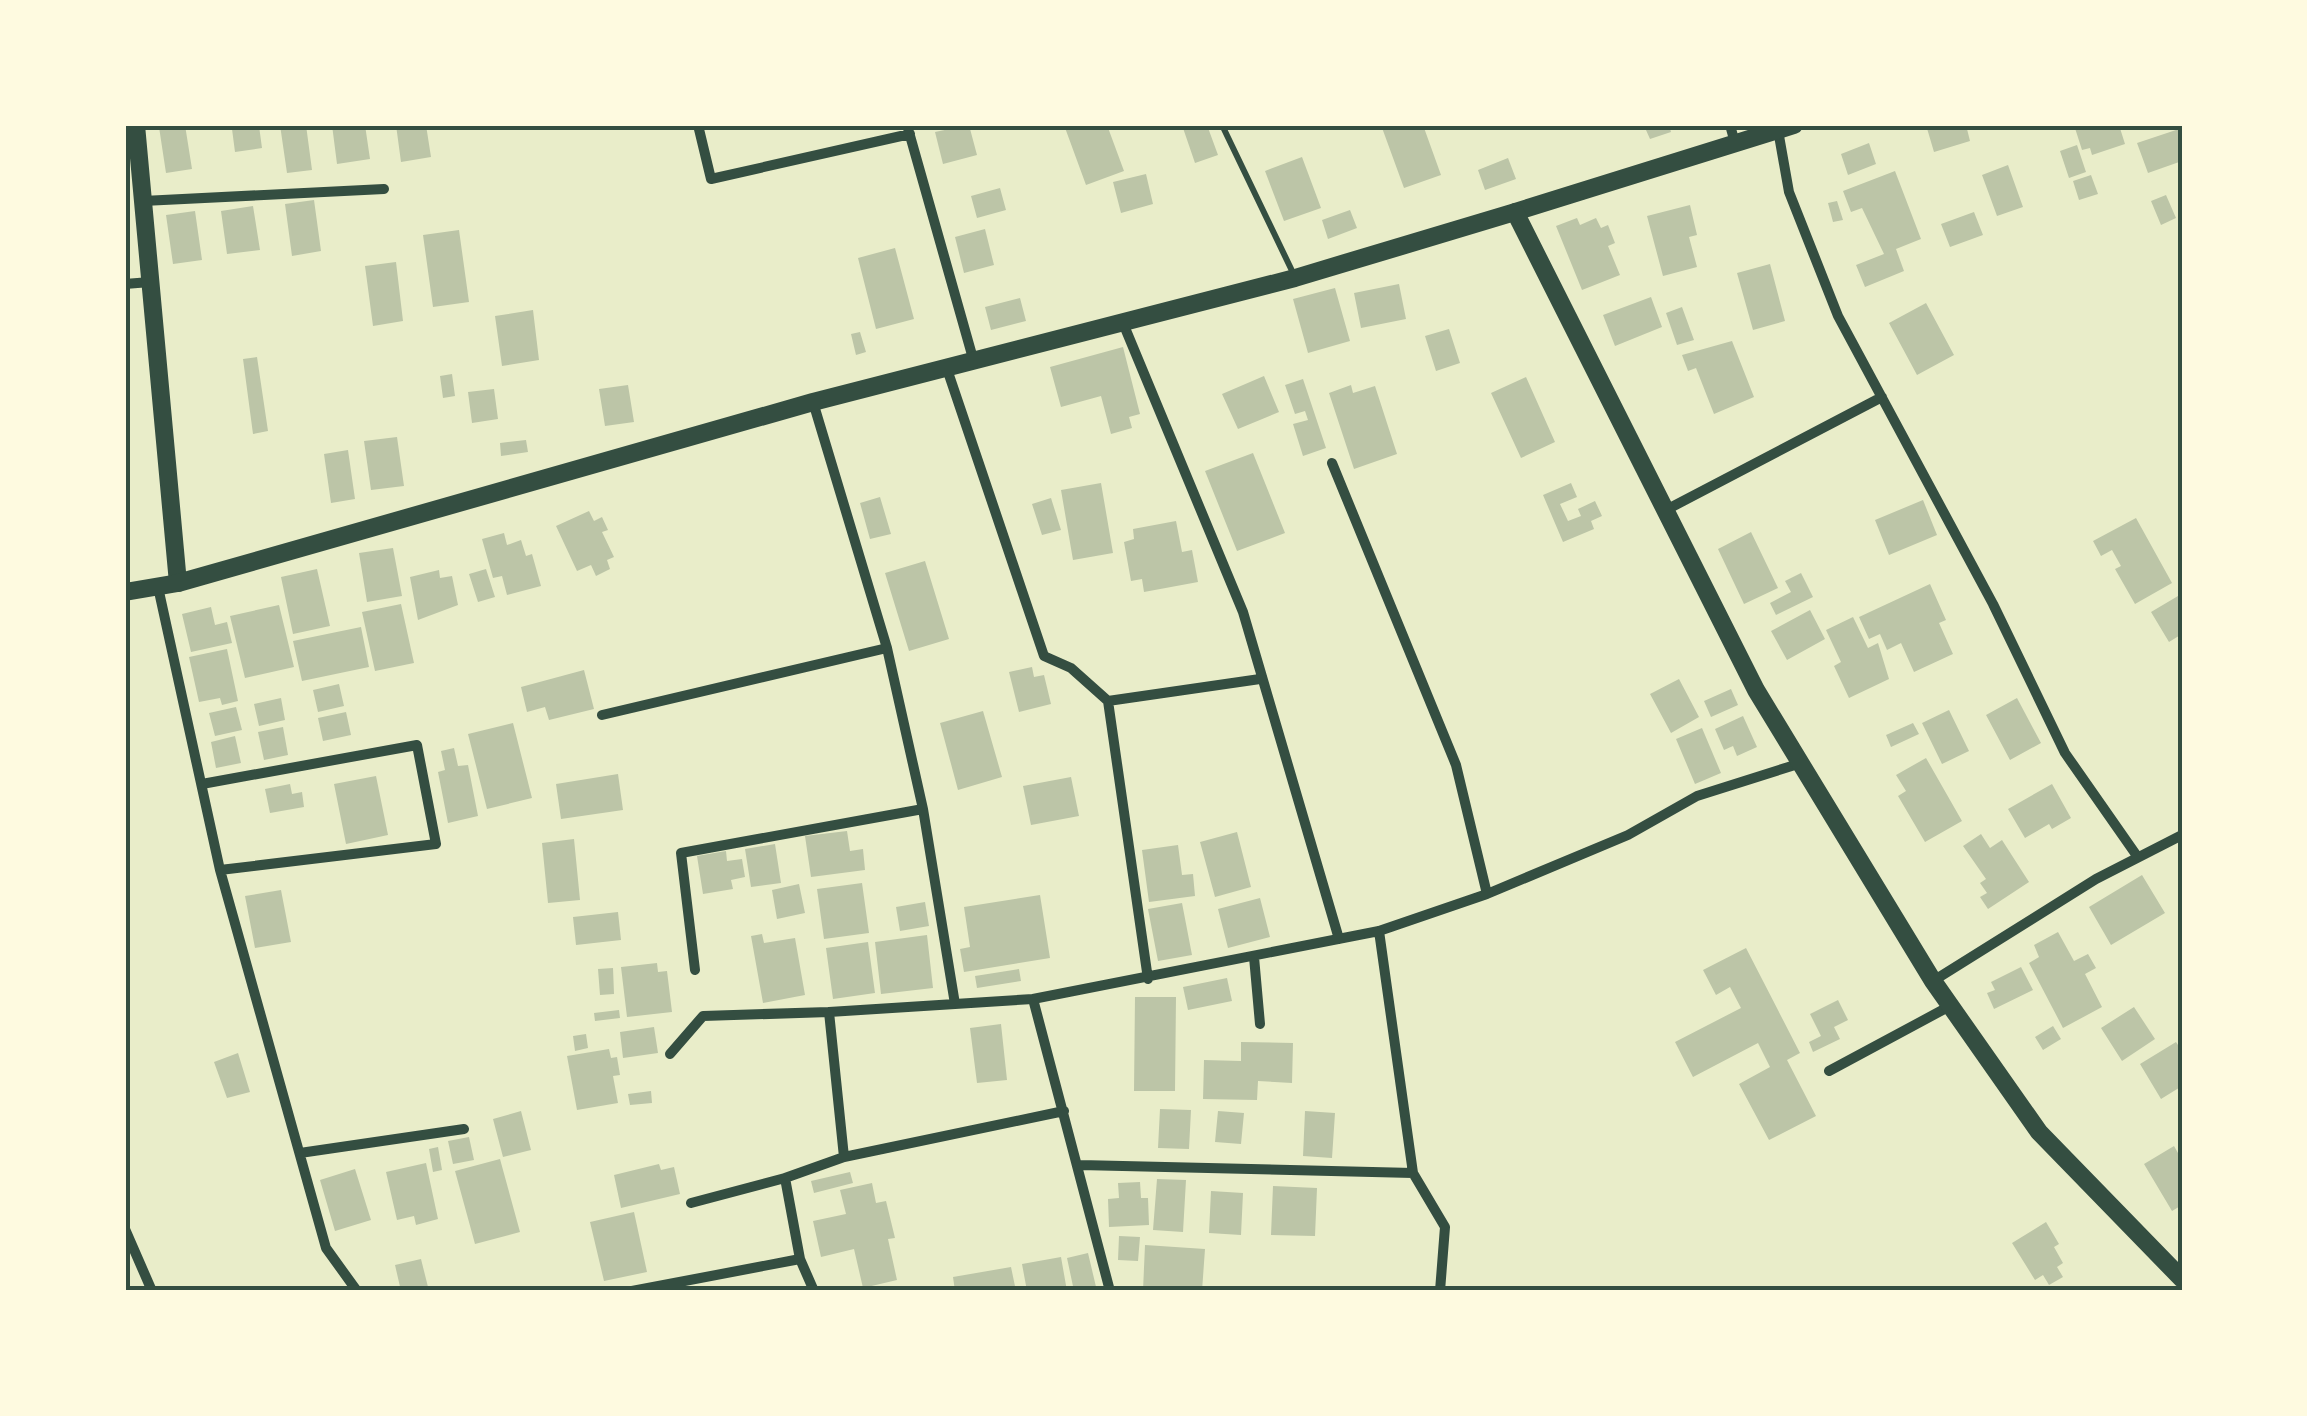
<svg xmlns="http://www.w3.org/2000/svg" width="2307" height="1416" font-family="Figtree,sans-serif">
  <rect width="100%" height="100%" fill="#e9edc9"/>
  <path fill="#bcc5a7" d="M185,125L192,169L166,173L159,127Z
    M280,125H306L312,170L287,173Z
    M332,125H365L370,159L337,164Z
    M396,125H426L431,157L401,162Z
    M969,125L977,155L943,164L935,132Z
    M1064,125H1107L1124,171L1086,185Z
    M1192,125H1207L1218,155L1195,163L1183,128Z
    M1381,125H1423L1441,175L1404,188Z
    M1660,125H1669L1671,132L1650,139L1646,130Z
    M1926,125H1966L1970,141L1934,152Z
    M2074,125H2119L2125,144L2092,155L2090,148L2082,150Z
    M259,126L262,148L235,152L232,129Z
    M2182,128V161L2148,173L2137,143Z
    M1869,143L1876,164L1848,175L1841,154Z
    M2077,145L2086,172L2069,178L2060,151Z
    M1302,157L1321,208L1284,221L1265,171Z
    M1508,158L1516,179L1485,190L1478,170Z
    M2008,165L2023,207L1997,216L1982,175Z
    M1895,171L1921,239L1896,249L1904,271L1865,287L1856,265L1884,254L1862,208L1851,212L1843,191Z
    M1146,174L1153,204L1121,213L1113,182Z
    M2091,175L2098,194L2079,200L2073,181Z
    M1000,188L1006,210L977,218L971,196Z
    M2166,195L2176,218L2161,225L2151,201Z
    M314,200L321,251L292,256L285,204Z
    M1837,201L1843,220L1833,222L1828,203Z
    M1690,205L1697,235L1689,237L1697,267L1663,276L1647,216Z
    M253,206L260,250L227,254L221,211Z
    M1350,210L1357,228L1328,239L1322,220Z
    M195,211L202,260L173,264L166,215Z
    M1974,212L1983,235L1950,247L1941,224Z
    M1577,218L1580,225L1596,218L1601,228L1608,225L1615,243L1608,246L1620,275L1582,290L1556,226Z
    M985,229L994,265L964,273L955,237Z
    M459,230L469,302L433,307L423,235Z
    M895,248L914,319L876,329L858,258Z
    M396,262L403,321L373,326L365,266Z
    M1770,264L1785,321L1753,330L1737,273Z
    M1399,284L1406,319L1361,328L1354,293Z
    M1335,288L1350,341L1308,353L1293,299Z
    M1651,297L1662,327L1615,346L1603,315Z
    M1020,298L1026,321L991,330L985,307Z
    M1926,303L1954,355L1917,375L1889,323Z
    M1682,307L1694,340L1677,345L1666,313Z
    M533,310L539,360L502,366L495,316Z
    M1449,329L1460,363L1436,371L1425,336Z
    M860,332L866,352L856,355L851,334Z
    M1732,341L1754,397L1714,414L1696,368L1688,371L1682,355Z
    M1123,347L1140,414L1129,417L1132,428L1111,434L1101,396L1061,407L1050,367Z
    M257,357L268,431L253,434L243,359Z
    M452,374L455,396L443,398L440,376Z
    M1264,376L1279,412L1238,429L1222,394Z
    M1526,377L1555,442L1521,458L1491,393Z
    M1303,379L1326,448L1303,456L1293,424L1308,420L1305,411L1295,414L1285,385Z
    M628,385L634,422L605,426L599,389Z
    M1351,385L1353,393L1375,386L1397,454L1354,469L1329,393Z
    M494,389L498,419L472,423L468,392Z
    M397,437L404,486L371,490L364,441Z
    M526,440L528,452L501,456L500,443Z
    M348,450L355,499L331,503L324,454Z
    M1253,453L1285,533L1237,551L1205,471Z
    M1101,483L1113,553L1073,560L1061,490Z
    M1571,483L1577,497L1560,504L1568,521L1581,516L1578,509L1595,501L1602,516L1591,521L1594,529L1563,542L1543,495Z
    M880,497L891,534L870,539L860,503Z
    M1051,498L1061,530L1042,535L1032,504Z
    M1923,500L1937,535L1889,555L1875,520Z
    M589,511L594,521L602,517L608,530L602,532L614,557L607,560L610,569L596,576L591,565L577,571L556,526Z
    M2136,518L2172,583L2135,604L2115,569L2121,566L2112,550L2101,556L2093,541Z
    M1176,521L1182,552L1192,550L1198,582L1144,592L1142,579L1131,581L1124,542L1134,539L1133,529Z
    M1751,532L1778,588L1744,604L1718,549Z
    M504,533L507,545L521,540L526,556L532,554L541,586L507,595L502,576L493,578L482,539Z
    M393,548L402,596L367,602L359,553Z
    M925,561L949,639L909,651L885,573Z
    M317,569L330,626L293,634L281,577Z
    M486,569L495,597L478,602L469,574Z
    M439,570L440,578L452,576L458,605L418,620L410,577Z
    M1801,573L1813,597L1776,615L1770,603L1791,592L1785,581Z
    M1930,584L1946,620L1939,623L1953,654L1914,672L1901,643L1887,650L1880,634L1869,639L1859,617Z
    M2178,596L2182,634L2169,642L2151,612Z
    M401,604L414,663L375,671L362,612Z
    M279,605L294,667L245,678L230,616Z
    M211,607L215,625L227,622L232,643L191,652L182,614Z
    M1810,610L1825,639L1787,660L1771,631Z
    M1853,617L1868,648L1878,643L1889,679L1849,698L1834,666L1841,662L1826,630Z
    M361,627L369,667L302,681L293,641Z
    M227,649L238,701L222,705L220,698L199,702L189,657Z
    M1032,667L1034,677L1044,675L1051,704L1019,712L1009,672Z
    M584,670L594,709L549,720L545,707L527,712L521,687Z
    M1679,679L1699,717L1671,733L1650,694Z
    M339,684L344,706L318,712L313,690Z
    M1731,689L1738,705L1711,717L1704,701Z
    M281,698L285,720L259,726L254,704Z
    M2017,698L2041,743L2010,760L1986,715Z
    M236,707L242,730L215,736L209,713Z
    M1949,710L1969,751L1942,764L1922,723Z
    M983,711L1002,777L958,790L940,723Z
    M346,712L351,735L323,741L318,718Z
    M1743,716L1757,747L1737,756L1733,746L1724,750L1715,729Z
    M513,723L532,798L487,809L468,734Z
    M1913,723L1919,734L1891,747L1886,735Z
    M283,727L288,755L264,760L258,732Z
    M1702,728L1721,773L1695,784L1676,739Z
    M235,736L241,763L216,768L211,742Z
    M454,748L458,766L468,765L478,816L448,823L438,772L445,770L441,751Z
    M1926,758L1962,821L1925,842L1898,796L1906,791L1896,775Z
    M618,774L623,810L561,819L556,784Z
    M376,776L388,835L346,844L334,784Z
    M1071,777L1079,816L1031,825L1023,786Z
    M290,784L292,794L302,792L304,807L270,813L265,789Z
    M2052,784L2071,818L2052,829L2049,824L2025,838L2008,809Z
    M847,831L850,851L863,849L865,870L811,877L805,836Z
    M1237,832L1251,887L1215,897L1200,842Z
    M1981,834L1990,848L2002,840L2029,882L1988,909L1980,897L1987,893L1980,883L1986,879L1963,846Z
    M574,839L580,900L548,903L542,843Z
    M775,844L781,883L751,887L745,849Z
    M1178,845L1182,875L1193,874L1195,896L1149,902L1142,850Z
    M726,851L727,861L742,859L745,877L731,880L733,889L703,894L697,856Z
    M2142,875L2165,913L2111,945L2089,907Z
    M862,883L869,933L824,939L817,889Z
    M799,884L805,913L777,919L772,890Z
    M281,890L291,942L255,948L245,896Z
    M1040,895L1050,958L964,972L960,949L970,947L964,907Z
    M1260,898L1270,937L1228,948L1218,909Z
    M925,902L929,926L900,931L896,907Z
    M1182,903L1192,955L1158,961L1148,909Z
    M618,912L621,940L576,945L573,917Z
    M2058,932L2074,961L2088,954L2096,968L2085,974L2102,1007L2063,1028L2029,963L2039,957L2034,945Z
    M762,934L764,943L795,938L805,995L763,1003L751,936Z
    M927,935L933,988L881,994L875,942Z
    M868,942L875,993L833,999L826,948Z
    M1746,948L1800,1053L1787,1060L1816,1116L1769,1140L1739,1084L1770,1067L1758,1043L1693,1077L1675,1042L1741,1008L1730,987L1716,995L1703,970Z
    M657,963L658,972L667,971L672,1012L627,1017L621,967Z
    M2021,967L2033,990L1994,1009L1987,993L1995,990L1991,982Z
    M613,968L614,994L600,995L598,969Z
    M1019,969L1021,981L977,988L975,976Z
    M1227,978L1232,1001L1188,1010L1183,987Z
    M1135,997H1176L1175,1091H1134Z
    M1838,1000L1848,1020L1834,1027L1840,1039L1813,1052L1809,1042L1821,1036L1810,1014Z
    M2134,1007L2155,1039L2122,1061L2101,1028Z
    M619,1010L620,1018L595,1021L594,1013Z
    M1001,1024L1007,1080L977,1083L970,1028Z
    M2053,1026L2061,1039L2043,1050L2035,1037Z
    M654,1027L658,1053L623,1058L620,1032Z
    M586,1034L588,1048L575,1051L573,1036Z
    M1241,1042L1293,1043L1292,1083L1258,1081L1257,1100L1203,1099L1204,1060L1241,1061Z
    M2176,1042L2182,1051V1086L2161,1099L2140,1064Z
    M609,1049L611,1058L617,1057L620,1075L613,1076L618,1103L577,1110L567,1056Z
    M238,1053L250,1092L227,1098L214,1062Z
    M651,1091L652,1103L630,1105L628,1094Z
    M1160,1109L1191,1110L1189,1149L1158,1148Z
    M521,1111L531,1150L503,1157L493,1119Z
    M1218,1111L1244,1113L1241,1144L1215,1142Z
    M1305,1111L1335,1113L1332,1158L1303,1156Z
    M469,1137L474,1160L453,1164L448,1141Z
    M2174,1146L2182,1160V1205L2172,1211L2144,1164Z
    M438,1147L442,1170L433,1172L429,1149Z
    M500,1159L520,1232L475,1244L455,1171Z
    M426,1163L438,1219L416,1225L414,1216L397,1220L386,1172Z
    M659,1164L661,1170L674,1167L680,1194L621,1208L614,1175Z
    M355,1169L371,1220L335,1231L320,1180Z
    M850,1172L853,1183L814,1193L811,1181Z
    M1157,1179L1186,1180L1183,1232L1153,1230Z
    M1140,1182L1141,1198H1148L1149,1225L1109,1227L1108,1199L1119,1198L1118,1183Z
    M872,1183L876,1203L886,1201L895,1238L888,1239L897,1280L863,1288L854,1249L821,1257L813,1221L846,1214L840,1190Z
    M1273,1186L1317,1188L1315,1236L1271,1235Z
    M1211,1191L1243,1193L1241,1235L1209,1233Z
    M634,1212L647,1272L604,1281L590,1222Z
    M2046,1222L2059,1244L2054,1247L2063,1263L2057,1267L2063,1277L2049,1285L2043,1275L2035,1280L2012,1243Z
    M1119,1236L1140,1237L1138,1261L1118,1260Z
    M1145,1245L1205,1249L1202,1291H1143Z
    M1088,1253L1097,1291H1074L1067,1258Z
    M1061,1257L1067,1291H1027L1022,1264Z
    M421,1259L429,1291H401L395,1265Z
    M1011,1267L1016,1291H955L953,1277Z"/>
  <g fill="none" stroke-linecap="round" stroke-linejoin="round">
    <path stroke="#344e41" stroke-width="6" d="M1222,125L1295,277"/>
    <path stroke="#344e41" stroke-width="10" d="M698,125L711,179L910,134
      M907,125L974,362
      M1730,125L1735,143
      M1778,130L1789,192L1838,316L1993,604L2065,753L2137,856
      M143,201L384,189
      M125,284L150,282
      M1123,323L1243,612L1339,939
      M947,369L1044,656L1071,668L1108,701L1148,979
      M813,402L887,648L923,809L955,1004L1033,999L1110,1291
      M1332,463L1456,765L1487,894
      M1666,510L1882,397
      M158,587L220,870L326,1248L357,1291
      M1108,701L1260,679
      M602,715L887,648
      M202,784L417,745L436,844L220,870
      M1254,957L1260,1024
      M695,970L681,853L923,809
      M1933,981L2096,879L2182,835
      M1033,999L1379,931L1487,894L1628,835L1697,796L1798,764
      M670,1054L703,1016L829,1012
      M1829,1071L1950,1006
      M300,1153L464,1129
      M844,1157L1064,1111
      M1080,1165L1413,1173L1379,931
      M1413,1173L1445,1227L1440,1291
      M691,1203L785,1178
      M125,1229L152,1291
      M632,1291L800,1259
      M814,1291L800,1259L785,1178L844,1157L829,1012L955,1004"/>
    <path stroke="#344e41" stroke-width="18" d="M136,125L178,583
      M1515,212L1794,125"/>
    <path stroke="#344e41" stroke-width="18" d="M125,592L178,583L813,402L1295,278L1515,212L1756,690L1933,981L2039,1132L2182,1279"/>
  </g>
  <rect width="2307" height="1416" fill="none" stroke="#fefae0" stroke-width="255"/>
  <rect x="128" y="128" width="2052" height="1160" fill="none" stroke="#344e41" stroke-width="4"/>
</svg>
